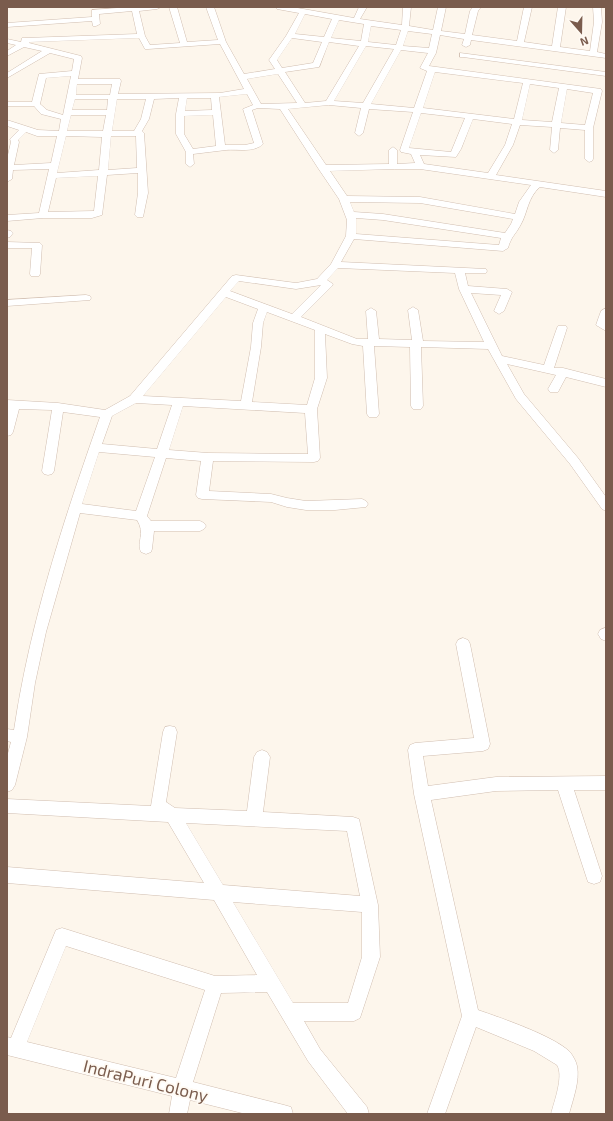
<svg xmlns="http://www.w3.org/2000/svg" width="613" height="1121" font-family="'Exo 2',sans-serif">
  <rect width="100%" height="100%" fill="#fdf6ec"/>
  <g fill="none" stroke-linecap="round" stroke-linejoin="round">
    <defs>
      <path id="minor" d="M130,7H161L157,9L139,11L145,36L150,45L180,43L169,7H177L187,42L218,40L206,7H214L226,42L244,74L275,69L269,60L286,36L299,13L277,9L276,7H292L354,18L359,7H367L360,19L402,25L403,7H411L409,26L433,30L438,7H446L441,31L465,34L470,11L473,7H481L478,11L472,35L517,41L524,7H532L524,42L552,46L558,7H566L560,47L590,51L594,22L593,7H601L602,22L597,52L606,54V58L471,40L470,45L466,47L462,45L464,39L440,35L436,53L429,66L601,89L602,91L593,128V159L592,161L589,162L585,159V130L560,128L558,150L554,153L550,150L552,127L520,125L513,145L496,175L606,191V197L540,187C527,198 528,213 520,226C515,235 511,237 508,248L503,251L354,239L341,262L486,269L487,271L486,273H465L468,286L507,289L512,292L504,311L499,314L494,311L501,295L471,293L502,356L544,365L557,328L558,326H566L567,328L554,368H563L606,379V387L566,377L558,392H550L548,389L556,375L507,364L524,394L578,458L606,497V511L602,509L570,464L516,399L488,349L421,347L423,406L421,409H413L411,406L410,347L374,346L379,414L377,417H369L367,414L363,346L352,344L325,334L327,378L317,409L320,458L318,461L314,462L213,461L209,491L271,494L287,498L306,501L362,499L366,501L368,504L366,507L335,510H306L287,507L271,502L202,499L198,498L196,495L201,461L166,458L147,516L151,521H200L204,523L206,526L204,529L200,531H154L152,549L151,552L146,554L141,552C136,542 146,534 137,520L80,513L46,632L35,683L27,737L15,785L12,790L7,792V757L11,742L7,741V729L14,730C30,622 64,519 100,417L63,412L54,471L52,474L48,475L44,474L42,471L52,410L19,409L13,432L11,435L7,436V400L58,403L105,410L130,396L232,276L236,275L296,283L317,279L331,264L346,236L347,220L339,199L318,168L280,109L258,108L252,110L263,144C254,153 237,149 226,150C215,151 204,153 193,154L194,164L190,167L186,164V152L176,134V114L179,98L154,99L149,119L142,131L144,133L148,193L143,217H137L135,215L138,193V173L107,175L102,215L92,218H43L7,221V215L39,213L49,169L13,170L12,179L7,182V159L11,142L10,139L19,130L7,126V120L38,130L59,131L61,119L41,114L34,106H7V102H32L39,74L72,71L74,59L50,53L7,78V73L42,51L24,47L7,56V51L16,45L7,43V39L21,42L22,38H25L137,34L132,11L99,14L100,24L96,26H93L92,21L7,27V23L92,17V10ZM305,14L332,19L324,37L295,34ZM339,20L364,24L361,41L331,38ZM371,26L401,30L396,45L368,42ZM408,31L432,34L429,48L403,46ZM139,38L145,49H148L220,44L244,89L220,93L118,94L121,81L120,79H78L82,58L81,56L29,43L30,42ZM292,38L322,42L313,63L282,68L277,60ZM329,42L359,46L326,101L305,103L285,72L319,67ZM366,46L394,49L363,103L334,101ZM401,50L428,53L420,68L427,71L414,108L371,104ZM435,72L523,83L514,119L423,108ZM278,74L297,103L261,104L247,79ZM71,76L63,115L47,110L40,104L46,78ZM77,84H112L110,95H76ZM530,84L559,88L552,122L522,120ZM567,89L593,93L585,125L561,123ZM247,94L253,105L243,109L254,143L245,145H225L219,97ZM187,98H211L212,110L185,111ZM75,99H108L107,110H72ZM117,99H146L141,119L134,131H112ZM329,105L361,108L355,133L359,136L363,133L369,109L413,112L400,150L401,152L411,154L415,163L397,164V150L393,147L389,150V164L326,165L288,109ZM421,113L465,118L451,152L409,148ZM71,115H106L103,131H67ZM213,115L216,146L193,149L184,134V116ZM473,119L512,124L505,145L488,173L424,164L420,155L456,157L461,149ZM26,132L37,136H57L51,163L14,165L19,142L18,140ZM66,136L102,137L99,170L57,173ZM111,136H136L137,168L108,170ZM395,169H420L531,185L519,202L515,214L420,197L347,196L330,171ZM98,176L94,211L48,212L56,178ZM350,202L420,203L513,219L511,224L505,233L383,214L354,212ZM356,218L383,220L501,238L499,245L356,234ZM338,268L455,273L459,289L484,342L423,341L418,310L413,307L408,310L412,340L379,339L376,311L371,308L366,311L368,339H357L301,317L332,286L333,284L327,280ZM239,281L296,289L321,285L292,314L230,291ZM226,297L258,309L253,323L251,347L241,401L143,396ZM267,312L315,330V378L307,405L252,402L261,347L263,323ZM136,403L172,405L157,449L102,444L112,416ZM183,406L305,413L308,454L208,453L169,450ZM99,452L155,457L136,511L82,504Z
        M460,53L606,72V76L463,57H460Z
        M7,230L11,231L13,233L10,237L7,238Z
        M7,242L40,243L42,245L40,274L39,276H31L30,274L32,248H7Z
        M86,295L90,296L91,298L90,300L7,306V300Z
        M606,308V331L596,325L601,311Z
        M605,628L606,629V641L601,639L598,634L600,630Z
        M463,638L468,640L470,644L490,744L488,749L483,751L423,756L428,786L496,777L606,776V790H574L602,876L600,882L594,884L588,882L586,876L558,790L496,791L431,800L478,1010C501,1018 554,1036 570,1052C573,1056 576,1061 577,1066C580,1081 573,1099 569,1114H551C554,1102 564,1076 557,1065L534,1051L476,1027L445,1114H427L462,1016L414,794L408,750L410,745L415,743L474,738L456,644L458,640Z
        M170,726L175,727L177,732L166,802L175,808L247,811L254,757L257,752L262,750L267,752L270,757L263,812L353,817L359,819L378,905L380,957L360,1018L354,1021H304L320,1049L367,1107L369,1114H348L308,1061L267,992L221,993L193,1082L284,1105L291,1107L293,1114H246L190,1100L187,1114H169L172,1096L7,1055V1037L11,1038L56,930L62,928L215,976L257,975L214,900L7,883V867L204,883L168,822L7,813V799L151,806L163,732L165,727ZM186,823L347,831L360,896L223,885ZM233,902L362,912V957L348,1003H293ZM66,946L205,990L176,1078L27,1042Z"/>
    </defs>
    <use href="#minor" stroke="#d1beb0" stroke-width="1"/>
    <use href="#minor" fill="#fff" fill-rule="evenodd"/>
  </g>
  <g text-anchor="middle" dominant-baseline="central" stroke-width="3.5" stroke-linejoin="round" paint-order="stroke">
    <g font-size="17" fill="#7a5c4d" stroke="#fffaf3">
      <text transform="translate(146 1080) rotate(14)">IndraPuri Colony</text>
    </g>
  </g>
  <rect width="613" height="1121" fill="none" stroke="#7a5c4d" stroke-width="16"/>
  <g transform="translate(581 32) rotate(160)" stroke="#fffaf3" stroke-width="3" paint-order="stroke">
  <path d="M0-3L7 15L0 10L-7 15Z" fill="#7a5c4d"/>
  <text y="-6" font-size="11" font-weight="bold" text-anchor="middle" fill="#7a5c4d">N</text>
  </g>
</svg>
